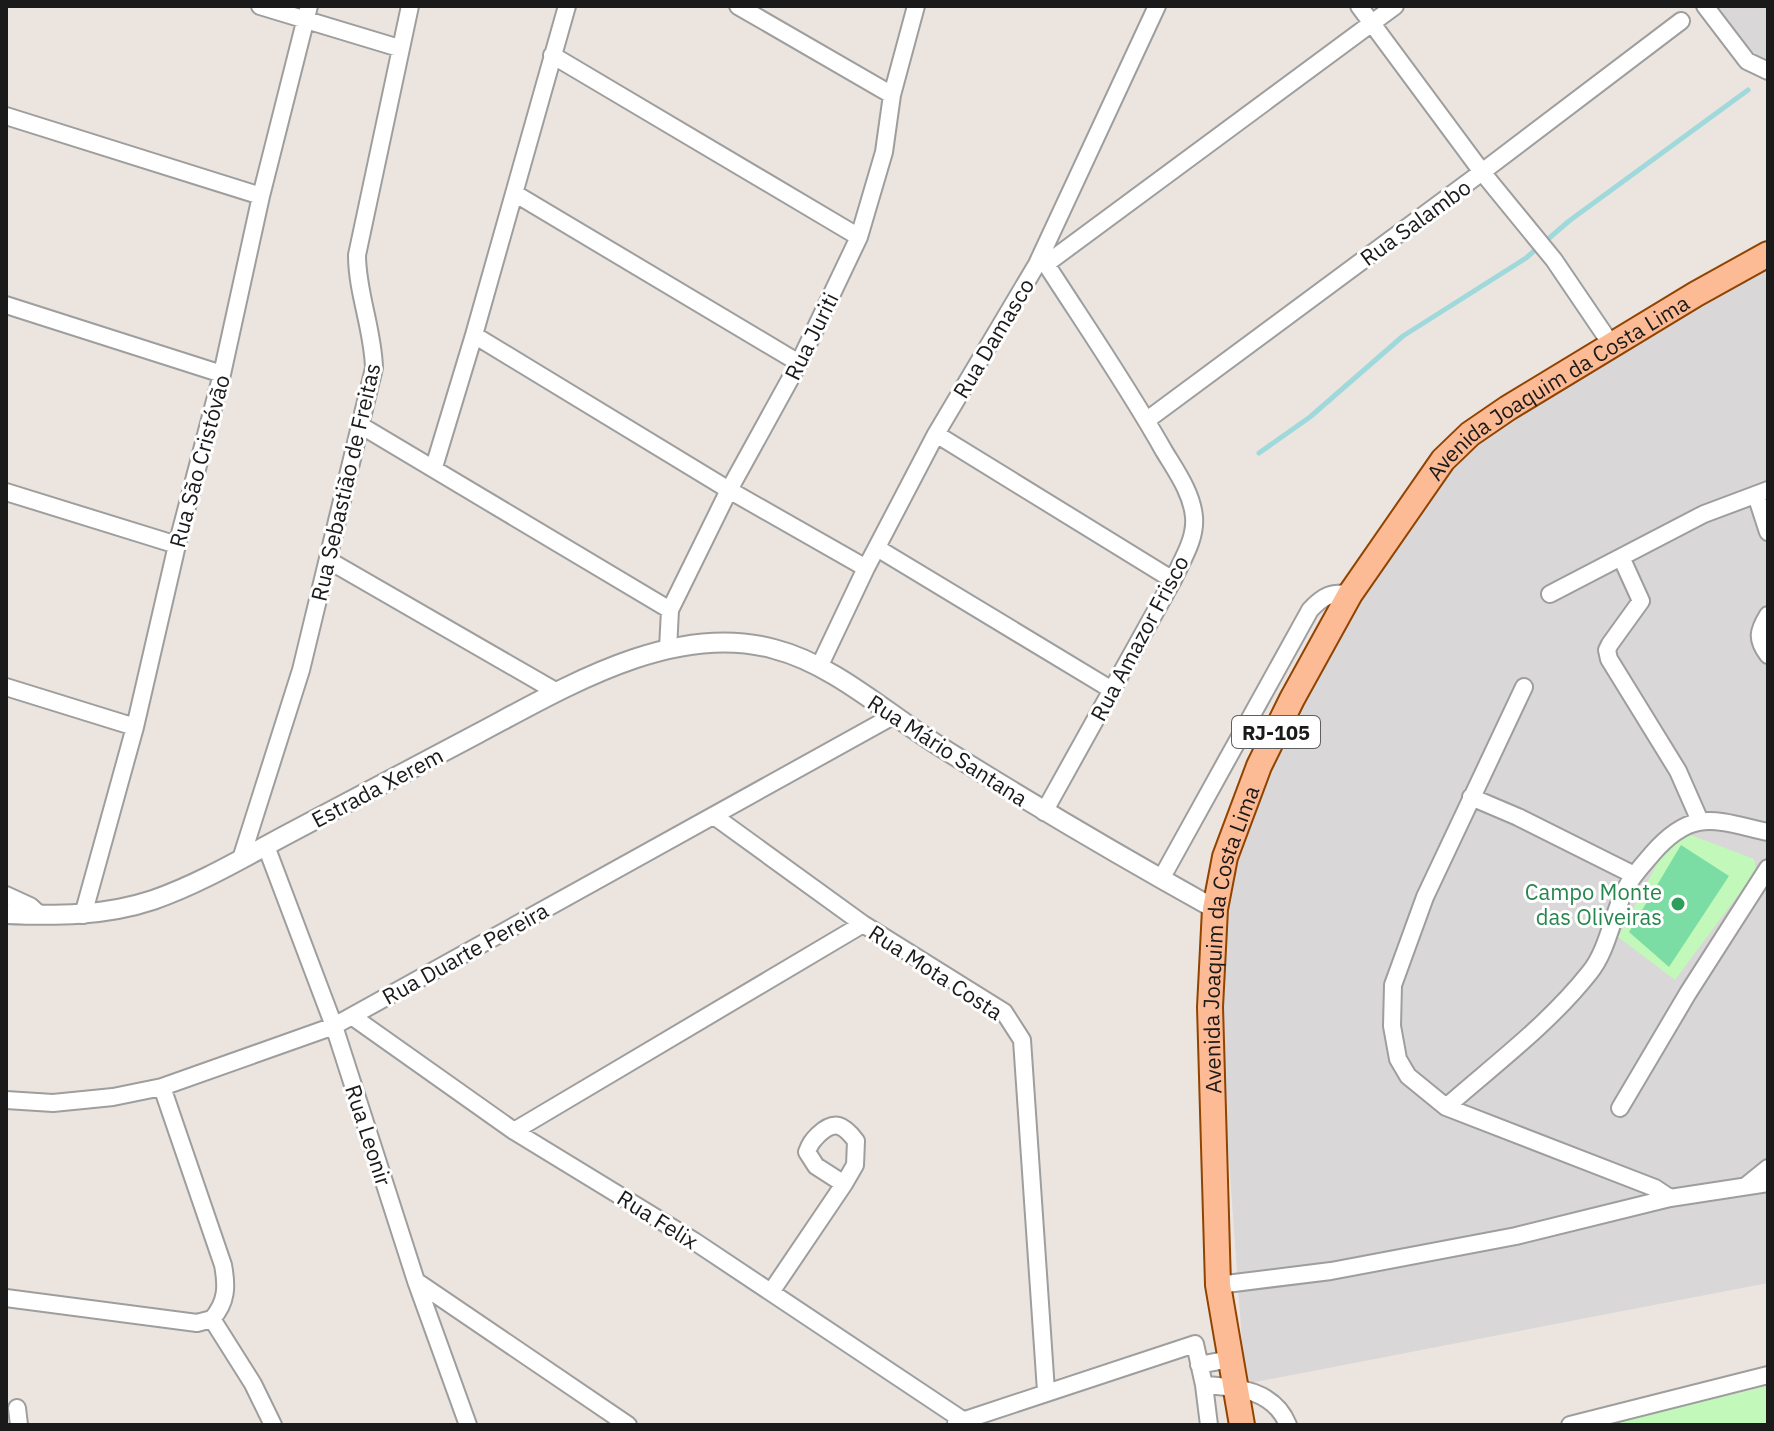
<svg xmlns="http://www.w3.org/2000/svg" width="1774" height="1431" font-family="'IBM Plex Sans',sans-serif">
  <rect width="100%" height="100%" fill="#ece5df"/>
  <path fill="#d9d7d8" d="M1713,6H1768V58L1757,66Z
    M1768,248V1283L1245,1384L1214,949L1233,827L1442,453Z"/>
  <path fill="#c2f9ba" d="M1688,834L1754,859L1756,871L1675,980L1618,937L1665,849Z
    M1768,1386V1423L1759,1425H1603Z"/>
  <path fill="#7cdda4" d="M1681,845L1729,876L1669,967L1629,932Z"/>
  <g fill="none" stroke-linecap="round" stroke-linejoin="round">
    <path stroke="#9fd9db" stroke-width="5" d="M1259,453L1310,417L1403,336L1526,258L1569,221L1748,90"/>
    <defs>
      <path id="minor" d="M260,6L399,48
        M738,6L892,95
        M1359,6L1482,172L1554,260L1611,344
        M1705,6L1747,61L1768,71
        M552,55L859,237
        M6,116L261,196
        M514,193L799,363
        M1037,264H1046C1086,326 1128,387 1164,451C1176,471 1192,493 1194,517C1196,539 1182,560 1173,580L1044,812
        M1046,264L1395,6
        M6,305L222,374
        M474,335L729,490L866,568
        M1147,420L1482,172L1681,21
        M360,425L670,610
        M936,434L1173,580
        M434,467L474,335L567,6
        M6,492L177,545
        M1756,495L1768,532
        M877,548L1112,690
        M1621,557L1641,601L1610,644L1607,650L1609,659L1678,771L1700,821
        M328,560L557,692
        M1550,594L1704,514L1768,490
        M1768,615C1758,631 1756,639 1768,655
        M668,649L670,610L729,490L799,363L859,237L884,152L892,95L916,6
        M820,665L866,568L936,434L1037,264L1157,6
        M6,687L135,727
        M1524,687L1425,897L1393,985L1392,1026L1398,1059L1408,1076L1446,1107L1655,1188L1670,1198
        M1471,797L1518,817L1634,875
        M714,816L863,924L1004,1012L1022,1040L1046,1391
        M266,846L334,1026L416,1281L468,1425
        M241,859L301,670L374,368C373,329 357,293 357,255L410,6
        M1161,879L1310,610C1323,596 1331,592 1350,594
        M6,895L30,906L40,915
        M83,915L135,727L177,545L222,374L261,196L309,6
        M353,1017L514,1131L694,1241L964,1421
        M162,1087L223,1265C227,1286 227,1302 212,1319L253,1384L273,1425
        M6,1100L53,1103L113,1097L162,1087L334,1026L893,716
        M1446,1107C1495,1064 1550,1023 1590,972C1606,952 1611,923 1621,899C1627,882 1640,868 1652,854C1692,808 1714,820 1768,832
        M1620,1108L1688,993L1768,868
        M514,1131L863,924
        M1747,1185L1768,1168
        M416,1281L628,1425
        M1218,1285L1331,1271L1516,1236L1670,1198L1768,1183
        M771,1292L844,1184L855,1165L856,1141C844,1125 835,1119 818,1135C812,1141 810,1144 807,1152L816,1166L844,1184
        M6,1298L197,1323L212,1319
        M1199,1365L1230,1359
        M17,1408L19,1425
        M956,1423L1195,1344L1204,1385
        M1209,1425L1204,1385C1238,1387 1274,1390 1288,1425
        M1570,1425L1768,1375"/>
      <path id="tertiary" d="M6,914C56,916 105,916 153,900C199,884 243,858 286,835C350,801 413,768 477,734C564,688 673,621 774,649C833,664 885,712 936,744C1028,802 1120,856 1215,909"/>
      <g id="primary">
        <path id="s1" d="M1242,1425L1218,1285L1210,1007L1215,909L1225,857L1259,766L1292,699L1350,594L1443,460L1470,434L1508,408L1696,294L1768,254"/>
      </g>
    </defs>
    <use href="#minor" stroke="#9e9e9e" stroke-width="20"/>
    <use href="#tertiary" stroke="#9e9e9e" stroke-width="22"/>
    <use href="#primary" stroke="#914400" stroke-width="28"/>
    <use href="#minor" stroke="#fff" stroke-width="16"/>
    <use href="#tertiary" stroke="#fff" stroke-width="18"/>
    <use href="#primary" stroke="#fcbb95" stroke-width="24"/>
  </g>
  <circle fill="#2e9e5b" stroke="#fff" stroke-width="3" cx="1678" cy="904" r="8"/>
  <g text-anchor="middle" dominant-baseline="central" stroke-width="6" stroke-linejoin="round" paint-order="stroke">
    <rect fill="#fff" stroke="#5f5f5f" stroke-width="2" x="1232" y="716" width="88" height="32" rx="6"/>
    <g font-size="20" font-weight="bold" fill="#1a1a1a">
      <text x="1276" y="732">RJ-105</text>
    </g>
    <g font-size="22" fill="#1a1a1a" stroke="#fff">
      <text transform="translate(1415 222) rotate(-36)">Rua Salambo</text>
      <text transform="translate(811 336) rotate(-64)">Rua Juriti</text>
      <text transform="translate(993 338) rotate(-59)">Rua Damasco</text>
      <text stroke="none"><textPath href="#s1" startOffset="1162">Avenida Joaquim da Costa Lima</textPath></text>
      <text transform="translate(199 461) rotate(-75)">Rua São Cristóvão</text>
      <text transform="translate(345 482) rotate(-77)">Rua Sebastião de Freitas</text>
      <text transform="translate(1139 638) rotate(-62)">Rua Amazor Frisco</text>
      <text transform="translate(948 750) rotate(33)">Rua Mário Santana</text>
      <text transform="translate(377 787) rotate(-28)">Estrada Xerem</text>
      <text stroke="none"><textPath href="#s1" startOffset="490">Avenida Joaquim da Costa Lima</textPath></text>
      <text transform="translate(465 953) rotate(-29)">Rua Duarte Pereira</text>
      <text transform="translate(936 972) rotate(33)">Rua Mota Costa</text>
      <text transform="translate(369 1135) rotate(72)">Rua Leonir</text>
      <text transform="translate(658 1219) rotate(32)">Rua Felix</text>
    </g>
    <g font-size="22" fill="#27864d" stroke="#fff" text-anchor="end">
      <text x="1662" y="891">Campo Monte<tspan x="1662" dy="25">das Oliveiras</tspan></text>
    </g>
  </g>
  <rect width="1774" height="1431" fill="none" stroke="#1a1a1a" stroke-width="16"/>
</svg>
